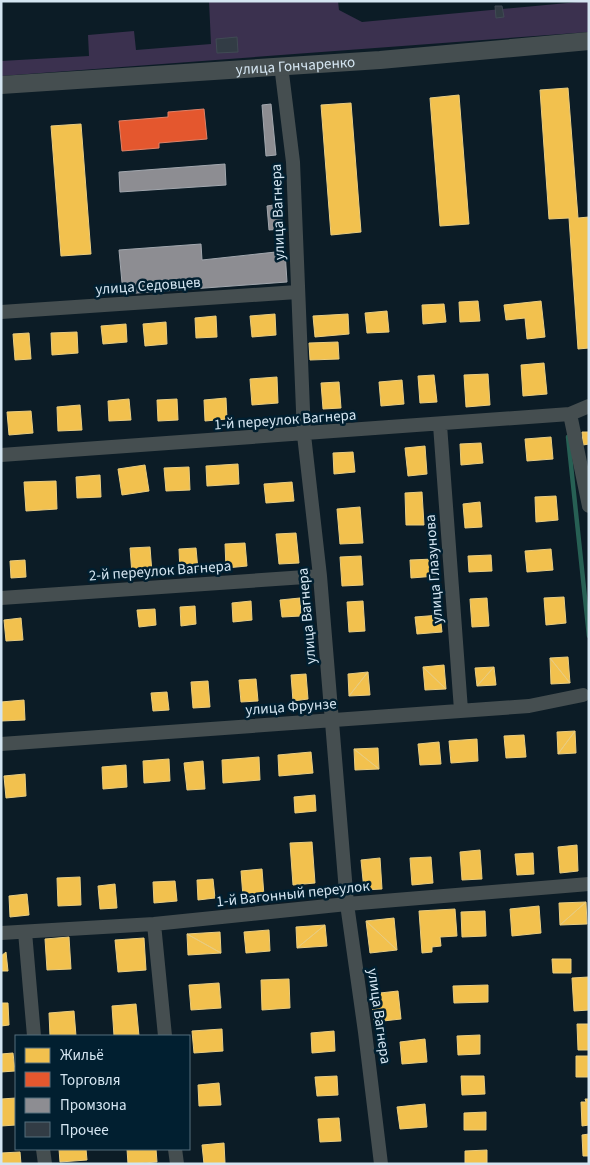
<svg xmlns="http://www.w3.org/2000/svg" width="590" height="1165" font-family="'Source Sans 3',sans-serif">
  <rect width="100%" height="100%" fill="#0c1c26"/>
  <path fill="#3b314f" d="M209,1H338L339,10L362,22L589,1V32L1,76V61L89,56L88,35L134,31L136,50L211,44Z"/>
  <path fill="#f2c14e" stroke="#e9cc7f" d="M568,88L578,218L589,217V348L578,349L569,218L549,219L540,90Z
    M459,95L469,224L440,226L430,98Z
    M351,103L361,232L331,235L321,105Z
    M81,124L91,254L61,256L51,126Z
    M478,301L480,321L460,322L459,302Z
    M541,301L545,337L527,339L525,318L506,320L504,305Z
    M444,304L446,322L423,324L422,305Z
    M387,311L389,332L367,333L365,313Z
    M275,314L276,335L252,337L250,316Z
    M348,314L349,334L315,337L313,316Z
    M216,316L217,337L196,338L195,318Z
    M166,322L167,344L145,346L143,324Z
    M126,324L127,342L103,344L101,326Z
    M77,332L78,353L52,355L51,333Z
    M29,333L31,359L15,360L13,334Z
    M338,342L339,359L310,360L309,343Z
    M544,363L547,394L523,396L521,365Z
    M488,374L490,405L466,407L464,375Z
    M434,375L437,402L420,403L418,376Z
    M277,377L278,403L252,405L250,379Z
    M402,380L404,404L381,406L379,382Z
    M339,382L341,408L323,409L321,383Z
    M226,398L227,419L205,421L204,400Z
    M129,399L131,420L109,421L108,401Z
    M177,399L178,420L158,421L157,400Z
    M80,405L82,430L58,431L57,407Z
    M31,411L33,433L9,435L7,412Z
    M582,432H589V444L583,445Z
    M551,437L553,459L527,461L525,439Z
    M481,443L483,463L461,465L460,444Z
    M425,446L427,474L408,476L405,448Z
    M353,452L355,472L334,474L333,453Z
    M238,464L239,484L207,486L206,466Z
    M145,465L149,491L122,495L118,469Z
    M189,467L190,490L166,491L164,468Z
    M100,475L101,497L77,498L76,477Z
    M56,481L57,509L26,511L24,482Z
    M292,482L294,501L266,503L264,484Z
    M422,492L424,525H406L405,493Z
    M556,496L558,520L536,522L535,497Z
    M480,502L482,527L465,528L463,504Z
    M360,507L363,543L340,544L337,509Z
    M296,533L299,563L279,564L276,534Z
    M245,543L247,566L226,568L225,544Z
    M150,547L152,573L132,574L130,548Z
    M196,548L198,570L180,571L179,549Z
    M551,549L553,570L527,572L525,551Z
    M491,555L492,571L469,572L468,556Z
    M361,556L363,585L342,586L340,557Z
    M434,559L436,576L411,578L410,560Z
    M25,560L26,577L11,578L10,561Z
    M564,597L566,623L546,625L544,598Z
    M300,598L301,616L282,617L280,600Z
    M487,598L489,626L472,627L470,599Z
    M251,601L252,620L233,622L232,603Z
    M363,601L365,631L349,632L347,602Z
    M195,606L196,624L181,626L180,607Z
    M155,609L156,625L139,627L137,610Z
    M440,615L442,632L417,634L415,617Z
    M21,618L23,640L6,641L4,620Z
    M568,657L570,683L550,658Z
    M550,658L570,683L551,684Z
    M444,665L446,689L423,667Z
    M423,667L446,689L425,690Z
    M494,667L496,685L477,686Z
    M494,667L477,686L475,668Z
    M368,672L370,695L349,696Z
    M368,672L349,696L348,674Z
    M306,674L308,699L293,701L291,675Z
    M256,679L258,701L241,702L239,680Z
    M208,681L210,707L193,708L191,682Z
    M167,692L169,710L153,711L151,693Z
    M24,700L25,720L1,721V702Z
    M575,731L558,754L557,732Z
    M575,731L576,753L558,754Z
    M524,735L526,757L506,758L504,736Z
    M477,739L478,761L451,763L449,741Z
    M439,742L441,764L420,765L418,744Z
    M378,748L379,769L354,749Z
    M354,749L379,769L355,770Z
    M311,752L313,773L279,776L278,755Z
    M259,757L260,780L223,783L222,760Z
    M169,759L170,781L144,783L143,761Z
    M203,761L205,789L187,790L184,763Z
    M126,765L127,787L103,789L102,767Z
    M25,774L26,796L6,798L4,776Z
    M315,795L316,811L295,813L294,797Z
    M312,842L315,883L293,885L290,843Z
    M577,845L578,871L560,873L558,847Z
    M480,850L482,879L462,880L460,852Z
    M533,853L534,874L517,875L515,854Z
    M431,857L433,883L412,885L410,858Z
    M380,858L382,889L364,890L361,860Z
    M262,869L264,896L243,897L241,871Z
    M80,877L81,905L58,906L57,878Z
    M213,879L215,898L198,900L197,880Z
    M175,881L177,901L154,903L153,882Z
    M115,884L117,908L100,909L98,886Z
    M27,894L29,915L10,917L9,896Z
    M586,902L560,925L559,903Z
    M586,902L587,924L560,925Z
    M539,906L541,933L512,936L510,909Z
    M455,909L457,936L440,937L441,946L432,947V952L422,953L419,911Z
    M485,911L486,936L462,937L461,912Z
    M394,918L397,950L366,921Z
    M366,921L397,950L370,953Z
    M325,925L327,946L297,948Z
    M325,925L297,948L296,927Z
    M269,930L270,951L246,953L244,932Z
    M220,932L221,953L187,934Z
    M187,934L221,953L188,955Z
    M69,937L71,969L47,970L45,939Z
    M144,938L146,970L118,972L115,940Z
    M6,952L8,971H1V956Z
    M552,959H571V973H553Z
    M589,977V1010L574,1011L572,978Z
    M289,979L290,1008L262,1010L261,980Z
    M219,983L221,1008L191,1010L189,985Z
    M488,985V1002L454,1003L453,986Z
    M398,991L401,1019L374,1022L371,994Z
    M1,1003H8L9,1025L1,1026Z
    M136,1004L139,1036H114L112,1006Z
    M74,1011L76,1036H50L49,1013Z
    M577,1024H589V1050H578Z
    M222,1029L223,1051L194,1053L192,1031Z
    M334,1031L335,1051L312,1053L311,1033Z
    M480,1035V1054L458,1055L457,1036Z
    M425,1039L427,1062L402,1064L400,1042Z
    M13,1053L15,1071L1,1072V1054Z
    M576,1056H589V1077H576Z
    M337,1076L338,1095L317,1096L315,1077Z
    M461,1076H484L485,1094L462,1095Z
    M219,1083L221,1105L199,1106L198,1085Z
    M16,1098V1125L1,1126V1099Z
    M585,1099H589V1125L582,1126L581,1102H586Z
    M425,1104L427,1127L400,1129L397,1107Z
    M486,1112V1130H464V1113Z
    M339,1118L341,1141L320,1142L318,1119Z
    M589,1134V1156H583L582,1135Z
    M224,1143L225,1163L204,1164L202,1145Z
    M59,1149H86L87,1160L60,1162Z
    M127,1149H156L157,1162L128,1164Z
    M487,1150V1164H465V1151Z
    M20,1152L21,1164H1V1153Z"/>
  <path fill="#e4572e" stroke="#df8268" d="M204,109L207,139L159,143V148L122,151L119,121L168,117V112Z"/>
  <path fill="#8d8d92" stroke="#a2a7ae" d="M271,104L276,155L266,156L262,105Z
    M225,164L226,185L120,192L119,172Z
    M280,204L283,229L269,230L267,206Z
    M201,244L202,260L285,251L287,282L123,294L119,250Z"/>
  <g fill="none" stroke-linecap="round" stroke-linejoin="round">
    <path stroke="#276054" stroke-width="4.5" d="M568,437L589,636"/>
  </g>
  <path fill="#323c45" stroke="#404a54" d="M495,6H502L504,17L496,18Z
    M237,37L238,52L217,53L216,39Z"/>
  <g fill="none" stroke-linecap="round" stroke-linejoin="round">
    <path stroke="#454e50" stroke-width="14" d="M281,65L293,162L304,435L320,576L347,904L365,1032L381,1164
      M1,312L297,292
      M570,414L589,506
      M440,425L461,710
      M1,455L570,414L589,406
      M1,598L320,576
      M1,744L529,706L583,695
      M154,924L165,1036
      M25,932L34,1036
      M1,933L154,924L347,904L589,884
      M43,1149L45,1164
      M175,1149L177,1164"/>
    <path stroke="#454e50" stroke-width="18" id="s1" d="M1,85L380,60L589,41"/>
  </g>
  <g text-anchor="middle" dominant-baseline="central" stroke-width="5" stroke-linejoin="round" paint-order="stroke">
    <g font-size="15" fill="#d4e5f1" stroke="#011f30">
      <text stroke="none"><textPath href="#s1" startOffset="295">улица Гончаренко</textPath></text>
      <text transform="translate(278 212) rotate(-92)">улица Вагнера</text>
      <text transform="translate(148 286) rotate(-4)">улица Седовцев</text>
      <text transform="translate(285 420) rotate(-4)">1-й переулок Вагнера</text>
      <text transform="translate(434 569) rotate(-94)">улица Глазунова</text>
      <text transform="translate(160 571) rotate(-4)">2-й переулок Вагнера</text>
      <text transform="translate(307 616) rotate(-95)">улица Вагнера</text>
      <text transform="translate(291 707) rotate(-4)">улица Фрунзе</text>
      <text transform="translate(293 894) rotate(-6)">1-й Вагонный переулок</text>
      <text transform="translate(379 1016) rotate(82)">улица Вагнера</text>
    </g>
  </g>
  <rect width="590" height="1165" fill="none" stroke="#d4e5f1" stroke-width="5"/>
  <rect x="15" y="1035" width="175" height="115" fill="#011f30" stroke="#556e7d"/>
  <rect x="25" y="1048" width="25" height="15" fill="#f2c14e" stroke="#556e7d"/>
  <text x="60" y="1060" font-size="15" fill="#d4e5f1">Жильё</text>
  <rect x="25" y="1072" width="25" height="15" fill="#e4572e" stroke="#556e7d"/>
  <text x="60" y="1085" font-size="15" fill="#d4e5f1">Торговля</text>
  <rect x="25" y="1098" width="25" height="15" fill="#8d8d92" stroke="#556e7d"/>
  <text x="60" y="1110" font-size="15" fill="#d4e5f1">Промзона</text>
  <rect x="25" y="1122" width="25" height="15" fill="#323c45" stroke="#556e7d"/>
  <text x="60" y="1135" font-size="15" fill="#d4e5f1">Прочее</text>
</svg>
